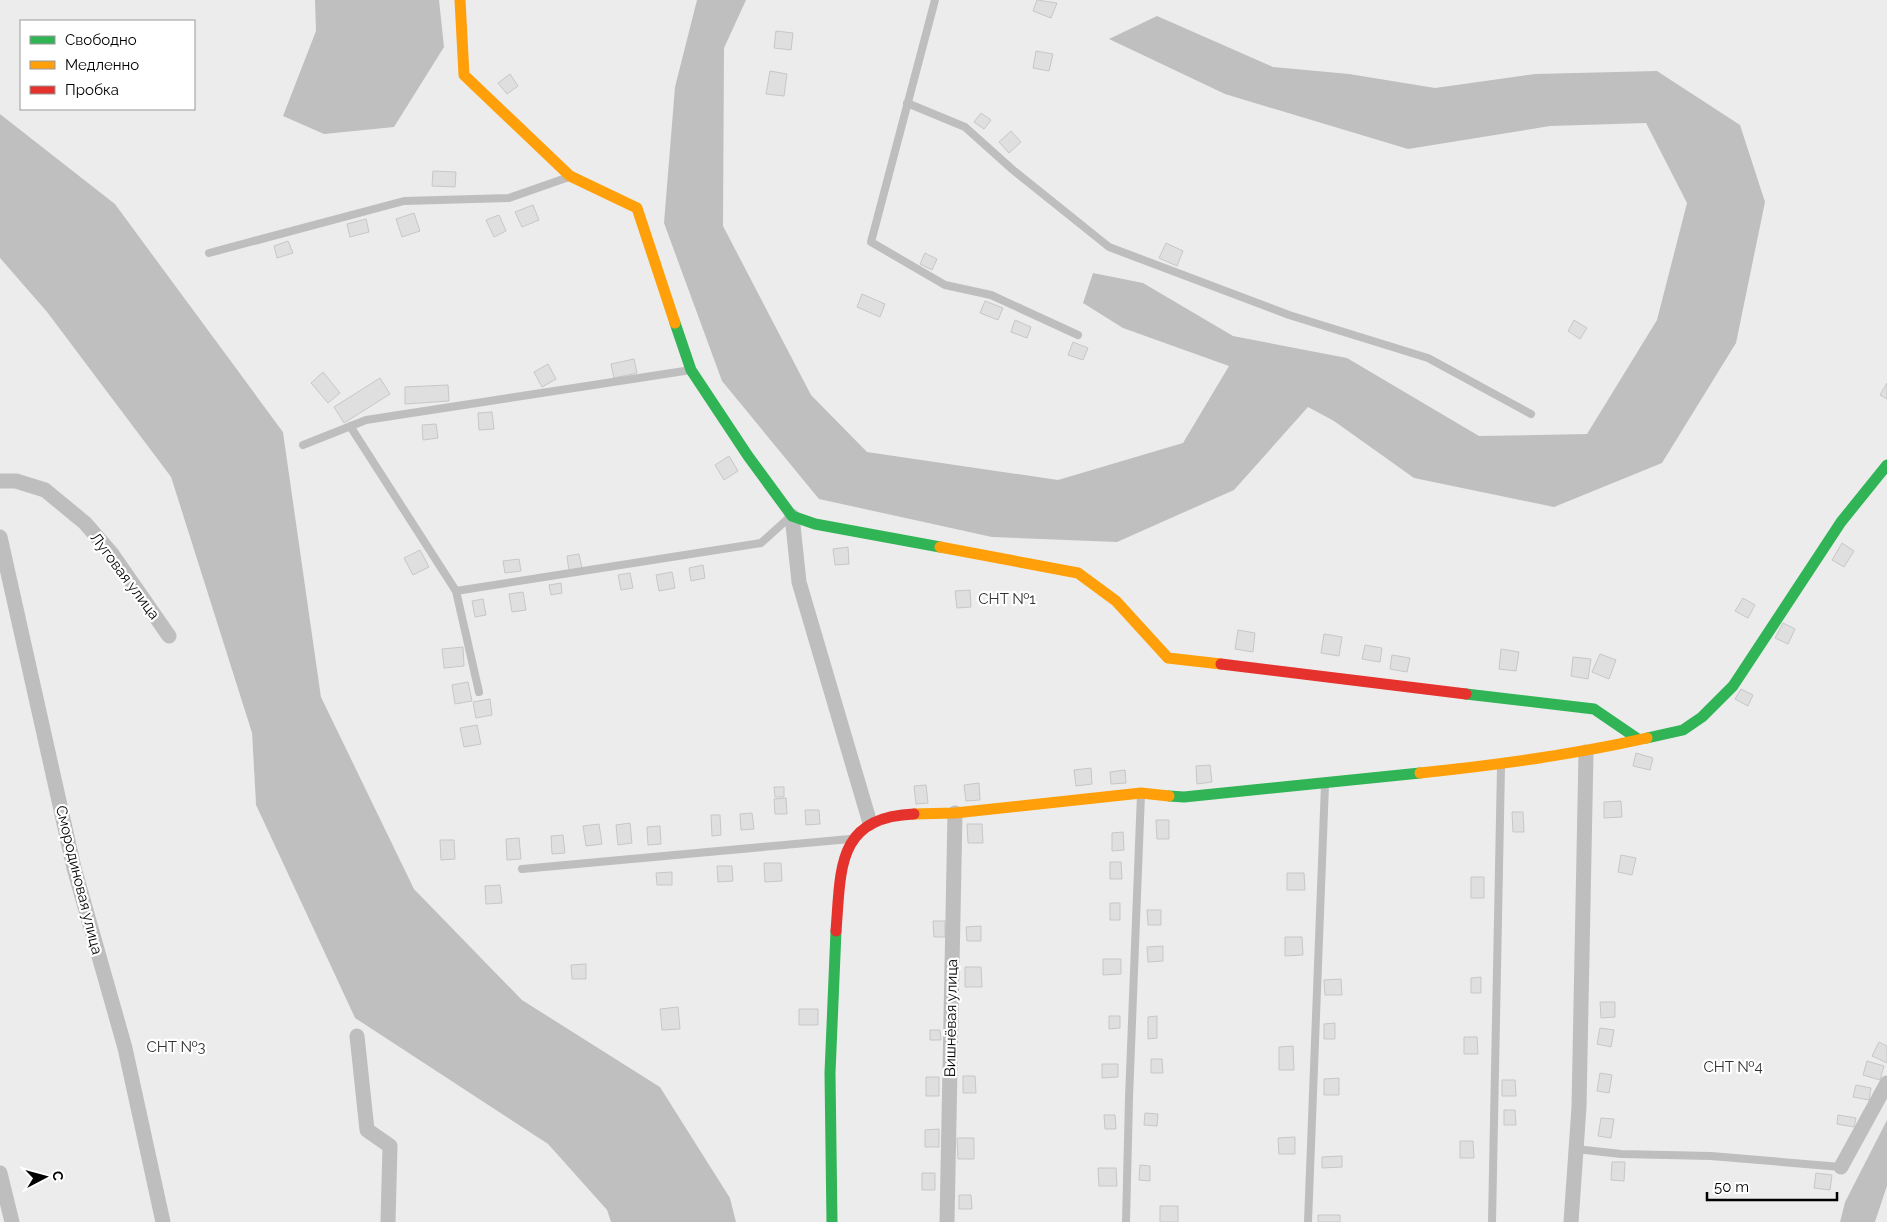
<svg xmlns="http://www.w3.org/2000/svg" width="1887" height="1222" font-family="Raleway,sans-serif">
  <rect width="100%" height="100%" fill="#fff"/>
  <path fill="#ececec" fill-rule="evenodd" d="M0,0H1887V1120L1845,1202L1840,1222H736L730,1198L660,1087L522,1000L414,889L321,697L283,432L115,204L0,114ZM21,21H194V109H21Z
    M0,258L47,312L171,477L252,733L256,805L355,1018L548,1144L607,1210L611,1222H0Z
    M1887,1186V1222H1875Z"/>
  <path fill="#bfbfbf" d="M315,0H439L444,47L394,127L324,134L283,116L316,31Z
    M697,0H746L724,48L723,226L811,395L867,452L1058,480L1183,443L1229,366L1123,328L1083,303L1093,273L1143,283L1233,336L1347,358L1479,436L1587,434L1657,320L1687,203L1646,123L1550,126L1408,149L1225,94L1109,39L1157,16L1273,67L1349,74L1435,88L1535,74L1657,71L1740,125L1765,202L1736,343L1662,463L1554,507L1414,478L1334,421L1308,407L1234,490L1117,542L992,537L819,499L722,381L664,223L675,87Z
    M0,114L115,204L283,432L321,697L414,889L522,1000L660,1087L730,1198L736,1222H611L607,1210L548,1144L355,1018L256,805L252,733L171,477L47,312L0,258Z
    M1887,1120V1186L1875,1222H1840L1845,1202Z"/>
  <path fill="#dfdfdf" stroke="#c7c7c7" d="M1037,0L1057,3L1051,18L1033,11Z
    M776,31L793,33L791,50L774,48Z
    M1036,51L1053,54L1049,71L1033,68Z
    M770,71L787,74L784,96L766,94Z
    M510,74L518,86L507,94L498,83Z
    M981,113L991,120L984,129L974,122Z
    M1011,131L1021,142L1009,153L999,142Z
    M433,171L456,172L455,187L432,186Z
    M533,205L539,220L522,227L515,212Z
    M414,213L420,231L402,237L396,219Z
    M499,215L506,231L494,237L486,220Z
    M366,219L369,232L350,237L347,224Z
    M288,241L293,253L277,258L274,246Z
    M1166,243L1183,251L1177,266L1159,258Z
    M925,253L937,259L932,270L920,264Z
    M862,294L885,304L880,317L857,307Z
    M985,301L1003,308L998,320L980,313Z
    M1015,320L1031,327L1027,338L1011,332Z
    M1574,320L1587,328L1580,339L1568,331Z
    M1073,342L1088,348L1083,360L1068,355Z
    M634,359L637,373L614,378L611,364Z
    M548,364L556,379L542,387L534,372Z
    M323,372L340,393L328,403L311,383Z
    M380,378L390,394L344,423L334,407Z
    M1887,383V399L1880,395Z
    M448,385L449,401L405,404V387Z
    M492,412L494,429L479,430L478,413Z
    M436,424L438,438L423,440L422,425Z
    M729,456L738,471L724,480L715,465Z
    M1842,543L1854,551L1844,567L1832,560Z
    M848,547L849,564L835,565L833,549Z
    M420,550L429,567L413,575L404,558Z
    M579,554L582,568L569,571L567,556Z
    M519,559L521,571L505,573L503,561Z
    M703,565L705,578L691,581L689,568Z
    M672,572L675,588L659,591L656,575Z
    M630,573L633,588L621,590L618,575Z
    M561,583L562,593L551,595L549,585Z
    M970,590L971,607L957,608L955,591Z
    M523,592L526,610L512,612L509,594Z
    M1743,598L1755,605L1748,618L1735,611Z
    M483,599L486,615L475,617L472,601Z
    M1783,623L1795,629L1788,644L1775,638Z
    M1238,630L1255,633L1253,652L1235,649Z
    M1324,634L1342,637L1339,656L1321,653Z
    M1365,645L1382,648L1380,662L1362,659Z
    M463,647L464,666L444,668L442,649Z
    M1501,649L1519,652L1516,671L1499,669Z
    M1600,654L1616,660L1609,679L1592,672Z
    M1392,655L1410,658L1407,672L1390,669Z
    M1573,657L1591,659L1588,679L1571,676Z
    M468,682L472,701L455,704L452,685Z
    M1741,689L1753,695L1748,706L1735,699Z
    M490,699L492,715L476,718L473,702Z
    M477,725L481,744L464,747L460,728Z
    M1636,753L1653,758L1650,770L1633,766Z
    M1210,765L1212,782L1197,784L1196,766Z
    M1091,768L1092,784L1076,786L1074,770Z
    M1125,770L1126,783L1111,784L1110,772Z
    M979,783L980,800L966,801L964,785Z
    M926,785L928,803L916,804L914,786Z
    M774,787H784V797H775Z
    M786,798L787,814H775L774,799Z
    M1621,801L1622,817L1604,818V802Z
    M805,810H819L820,824L806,825Z
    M1512,812H1523L1524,832H1513Z
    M752,813L754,829L741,830L740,814Z
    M711,815H720L721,835L712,836Z
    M1156,820H1169V839H1157Z
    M630,823L632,843L618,845L616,825Z
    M599,824L602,844L586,846L583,826Z
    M967,824H982L983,843H968Z
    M660,826L661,844L648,845L647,827Z
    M1123,832L1124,850L1112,851V833Z
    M563,835L565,853L552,854L551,836Z
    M519,838L521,859L507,860L506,839Z
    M440,840H454L455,859L441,860Z
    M1621,855L1636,858L1632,875L1618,872Z
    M1110,862H1121L1122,879H1110Z
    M764,863H781L782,881L765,882Z
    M717,866H732L733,881L718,882Z
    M672,872V885H657L656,873Z
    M1287,873H1304L1305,890H1287Z
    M1471,877H1484V898H1471Z
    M500,885L502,903L486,904L485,886Z
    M1110,903H1120V920H1110Z
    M1147,910H1161V925H1148Z
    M933,921H945V937H934Z
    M981,926V941H967L966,927Z
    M1285,937H1302L1303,955L1285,956Z
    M1163,946V961L1148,962L1147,947Z
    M1103,959H1121V974L1103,975Z
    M586,964V979H572L571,965Z
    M965,967H981L982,987H965Z
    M1481,977V993H1471V978Z
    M1341,979L1342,995H1325L1324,980Z
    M1600,1002H1615V1017L1601,1018Z
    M678,1007L680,1029L662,1030L660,1009Z
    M799,1009H818V1025H799Z
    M1109,1016H1120V1028L1109,1029Z
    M1157,1016V1038L1148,1039V1017Z
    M1335,1023V1039H1324V1024Z
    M1600,1028L1614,1030L1611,1047L1597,1044Z
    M930,1030H940L941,1040H930Z
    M1464,1037H1477L1478,1054H1464Z
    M1879,1042L1887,1046V1063L1872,1056Z
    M1293,1046L1294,1070H1279V1047Z
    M1151,1059H1162L1163,1073H1151Z
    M1867,1061L1884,1066L1880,1080L1863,1075Z
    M1102,1064H1118V1077L1102,1078Z
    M1600,1073L1612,1075L1609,1093L1597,1091Z
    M963,1076H975L976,1093H963Z
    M926,1077H939V1096H926Z
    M1339,1078V1095H1324V1079Z
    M1502,1080H1515L1516,1096H1502Z
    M1856,1085L1871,1088L1869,1100L1853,1097Z
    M1504,1110H1515L1516,1125H1504Z
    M1145,1113L1158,1114L1157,1126L1144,1125Z
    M1104,1115H1115L1116,1129H1105Z
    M1838,1115L1856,1118L1854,1127L1837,1124Z
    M1601,1118L1614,1119L1611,1138L1598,1136Z
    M939,1129V1147H925V1130Z
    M1295,1137V1154H1279L1278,1138Z
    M957,1138H974V1159H958Z
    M1460,1141H1473L1474,1158H1460Z
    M1342,1156V1167L1322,1168V1157Z
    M1612,1162H1625L1624,1181L1611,1180Z
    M1140,1165L1150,1166V1181L1139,1180Z
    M1098,1168H1116L1117,1186H1099Z
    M922,1173H935V1190H922Z
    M1816,1173L1832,1175L1830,1190L1814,1188Z
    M959,1195H971L972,1209H959Z
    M1160,1206H1178V1222H1160Z
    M1318,1215H1340V1222H1318Z"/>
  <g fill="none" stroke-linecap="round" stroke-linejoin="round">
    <path stroke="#bebebe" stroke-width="8" d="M935,0L871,242L945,285L991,295L1078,335
      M907,103L965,127L1013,170L1109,247L1289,315L1428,358L1531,414
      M209,253L404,201L509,198L569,177
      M350,426L456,591L761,543L791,516
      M303,445L366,420L691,370
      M456,591L479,692
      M522,869L850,839
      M1576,1149L1621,1154L1711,1156L1841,1167
      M1126,1222L1129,1098L1141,794
      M1308,1222L1325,785
      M1492,1222L1501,767"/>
    <path stroke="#bebebe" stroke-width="15" d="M0,481H16L45,490L85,523L112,554L169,636
      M792,516L799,582L870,823
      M0,537L74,868L125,1048L163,1222
      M357,1036L367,1130L390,1146L388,1222
      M1841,1167L1887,1083
      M0,1173L12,1222
      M947,1222L955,813
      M1571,1222L1579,1107L1586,752"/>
    <path stroke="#30b455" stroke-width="11" d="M675,323L691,370L748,456L792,516L815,524L940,547
      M1466,694L1594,709L1638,739
      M1647,738L1683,730L1702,717L1733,686L1841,522L1887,465
      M1169,796L1184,797L1420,773
      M832,1222L830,1073L836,931"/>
    <path stroke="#ff9f0a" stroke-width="11" d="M460,0L464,75L570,176L637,208L675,323
      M940,547L1078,573L1116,601L1168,658L1221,664
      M1420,773C1497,765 1572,755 1647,738
      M914,814L955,813L1141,793L1169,796"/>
    <path stroke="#e5322d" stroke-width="11" d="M1221,664L1466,694
      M836,931C841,869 836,817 914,814"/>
  </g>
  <g text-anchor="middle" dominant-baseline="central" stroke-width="4.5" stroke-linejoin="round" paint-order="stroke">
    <g font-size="15" fill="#000" stroke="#fff">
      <text transform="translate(125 576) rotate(53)">Луговая улица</text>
      <text transform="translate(79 880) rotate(76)">Смородиновая улица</text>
      <text transform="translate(951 1018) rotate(-89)">Вишнёвая улица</text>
    </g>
    <g font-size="15" fill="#333" stroke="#fff">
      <text x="1007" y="599">СНТ №1</text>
      <text x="176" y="1047">СНТ №3</text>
      <text x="1733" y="1067">СНТ №4</text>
    </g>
  </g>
  <rect x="20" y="20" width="175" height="90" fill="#ffffff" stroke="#999999"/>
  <rect x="30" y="36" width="25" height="8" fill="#30b455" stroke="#999999"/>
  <text x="65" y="45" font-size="15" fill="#000000">Свободно</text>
  <rect x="30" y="61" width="25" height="8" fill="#ff9f0a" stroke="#999999"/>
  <text x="65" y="70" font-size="15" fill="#000000">Медленно</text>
  <rect x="30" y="86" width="25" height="8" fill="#e5322d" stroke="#999999"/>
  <text x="65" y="95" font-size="15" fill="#000000">Пробка</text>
  <g transform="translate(45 1177) rotate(84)" stroke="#ffffff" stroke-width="4" paint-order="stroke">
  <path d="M0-4L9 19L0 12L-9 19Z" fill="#000000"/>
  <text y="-8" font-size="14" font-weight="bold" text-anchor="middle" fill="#000000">С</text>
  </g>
  <path d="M1707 1192v8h130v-8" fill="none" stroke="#000000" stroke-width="2.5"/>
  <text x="1714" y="1192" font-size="15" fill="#000000" stroke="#ffffff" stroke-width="4" paint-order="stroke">50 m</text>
</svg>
